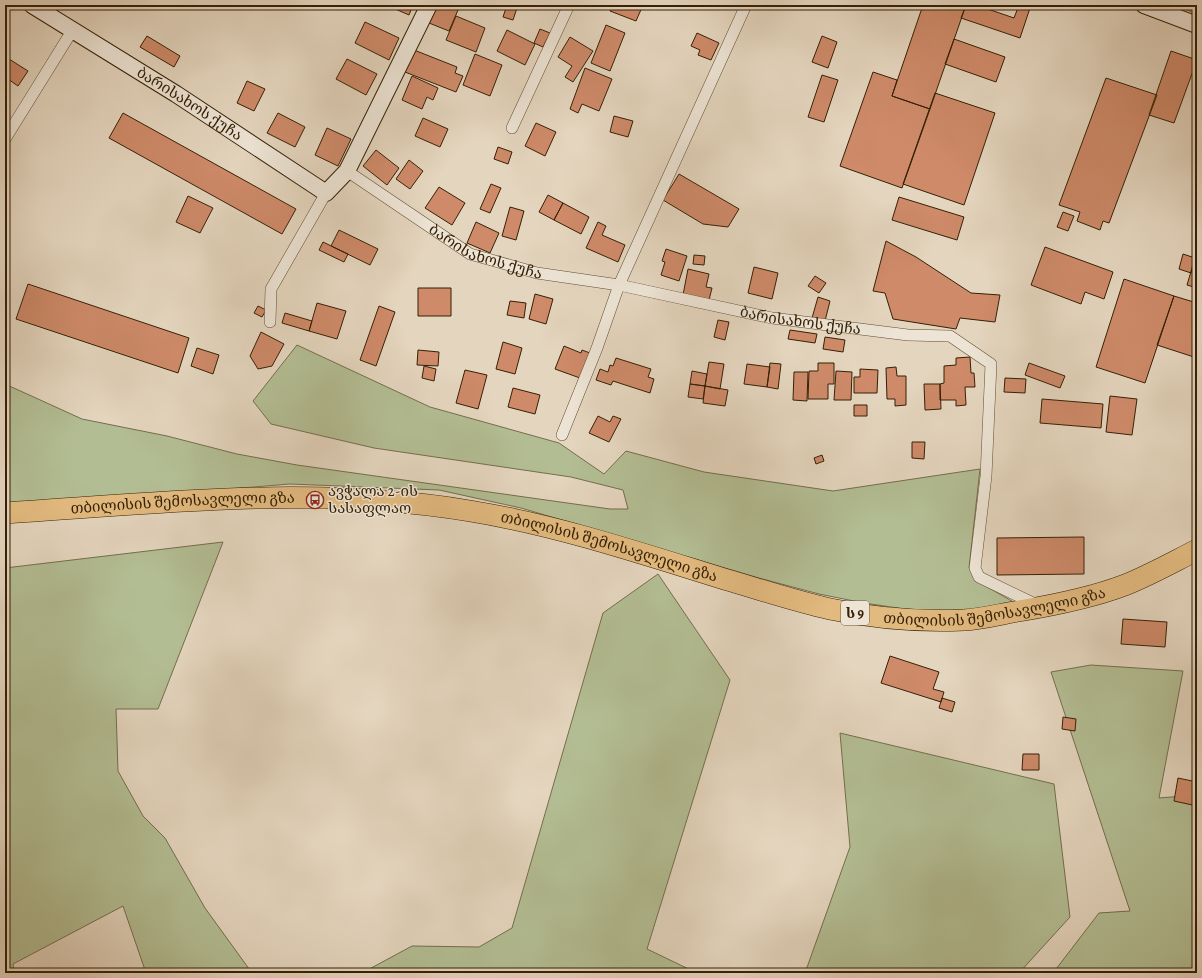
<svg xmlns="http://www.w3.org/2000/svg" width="1202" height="978" font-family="Alegreya,'Noto Serif Georgian',serif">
  <rect width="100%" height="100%" fill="#e4d5be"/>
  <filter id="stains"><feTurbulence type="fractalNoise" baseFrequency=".005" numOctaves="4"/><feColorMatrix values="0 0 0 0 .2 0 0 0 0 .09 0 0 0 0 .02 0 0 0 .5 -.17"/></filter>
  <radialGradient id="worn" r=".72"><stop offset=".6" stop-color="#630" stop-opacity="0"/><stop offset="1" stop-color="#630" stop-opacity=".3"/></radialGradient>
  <path fill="#b3bd93" stroke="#746e4c" d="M1174,5H1197V14Z
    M297,345L430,407L559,443L604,474L626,451L704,472L833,491L980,469L969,568L982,584L1017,604L968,612L912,610L864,603L819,594L759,578L521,508L439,490L290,484L181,493L5,506V384L82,419L167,436L237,454L297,465L610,509H628L623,490L571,477L374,448L271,424L253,401Z
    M223,542L158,709H116L118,771L143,816L165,838L205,908L252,973H146L123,906L13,964L14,973H5V568Z
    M658,574L730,680L647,949L697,973H362L412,946L479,947L512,928L603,613Z
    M1091,665L1183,671L1159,798L1197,795V973H1053L1099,913L1130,911L1051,672Z
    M840,733L1054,784L1070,917L1019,973H805L850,847Z"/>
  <path fill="#ce8a69" stroke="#352005" d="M386,5H413L409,15Z
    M437,5H446L458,10L449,31L429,23Z
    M507,5H518L513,20L503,17Z
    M613,5H643L636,21L610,11Z
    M783,5H793L792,9Z
    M923,5H933L939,7L940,5H966L930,109L892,96Z
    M966,5H976L1014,18L1019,5H1031L1020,38L961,18Z
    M456,16L485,28L476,52L446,40Z
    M365,22L399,38L389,60L355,43Z
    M606,25L625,33L610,71L591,63Z
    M540,29L550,33L543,47L534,43Z
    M507,30L535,44L525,65L497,51Z
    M697,33L719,43L711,60L698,55L700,50L691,46Z
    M147,36L180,56L174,67L140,47Z
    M822,36L837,42L828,68L812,62Z
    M570,37L593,51L573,82L565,77L572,66L558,57Z
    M954,39L1005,57L996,82L945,64Z
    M414,50L457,67L455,73L463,76L456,92L405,72Z
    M1171,51L1197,60L1174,123L1149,115Z
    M475,54L502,65L490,96L463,85Z
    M9,59L28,71L18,86L5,77V64Z
    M347,59L377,74L366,95L336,79Z
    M585,68L612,79L599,111L582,104L578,113L570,109Z
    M873,72L897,80L892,96L930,109L902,188L840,166Z
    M822,75L838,80L824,122L808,117Z
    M412,76L438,88L433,100L427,97L422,109L402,100Z
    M1106,78L1157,95L1109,223L1103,221L1100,230L1077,221L1080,212L1059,205Z
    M247,81L265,89L254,111L237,103Z
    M935,93L995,113L964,205L903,184Z
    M123,113L296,209L282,234L109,138Z
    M278,113L305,127L295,147L267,133Z
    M614,116L633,121L628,137L610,132Z
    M423,118L448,129L440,147L415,136Z
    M536,123L556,132L545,156L525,146Z
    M327,128L351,139L338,166L315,155Z
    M498,147L512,152L508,164L494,159Z
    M376,150L399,168L387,185L363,166Z
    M409,160L423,171L410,189L396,179Z
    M679,174L739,209L728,227L703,224L663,200Z
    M491,184L501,188L490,213L480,209Z
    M439,187L465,203L452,225L425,208Z
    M548,195L563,203L554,220L539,212Z
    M188,196L213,208L200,233L176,222Z
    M899,197L964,217L957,240L892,220Z
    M563,203L589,217L581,234L554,220Z
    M510,207L524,211L516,240L502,236Z
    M1063,212L1074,216L1068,231L1057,227Z
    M476,222L499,233L490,253L467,243Z
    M598,222L606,226L602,235L625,245L618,262L586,248Z
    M339,230L378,249L370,265L331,246Z
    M886,241L916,257L971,293L1000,295L995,322L960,318L956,329L893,319L885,293L873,291Z
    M323,242L348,254L344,262L319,250Z
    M1045,247L1113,272L1104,299L1085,292L1081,304L1031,285Z
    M666,249L687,256L679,281L661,275L665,262L662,261Z
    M1183,254L1195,258L1191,273L1179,269Z
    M694,255L705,256L704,265L693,264Z
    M1195,258H1197V288L1187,285Z
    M754,267L778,273L772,299L748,293Z
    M688,269L709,274L706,287L712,288L709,300L683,295Z
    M815,276L826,283L819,293L808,286Z
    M1124,279L1174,296L1145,383L1096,367Z
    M28,284L189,338L178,373L16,319Z
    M418,288H451V316H418Z
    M535,294L553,299L546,324L529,319Z
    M1174,296L1197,303V358L1157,345Z
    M818,297L830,301L825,321L812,318Z
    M510,301L526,303L524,318L507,315Z
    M317,303L346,311L337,339L309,331Z
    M258,306L266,310L262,317L254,313Z
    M379,306L395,312L376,366L360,360Z
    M285,313L312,321L309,331L282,323Z
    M718,320L729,322L725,340L714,337Z
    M790,330L817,334L815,343L788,339Z
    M261,332L284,344L272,366L258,369L250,356Z
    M825,337L845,340L843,352L823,349Z
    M503,342L522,348L515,374L496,369Z
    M564,346L581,353L582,350L590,353L580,378L555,369Z
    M197,348L219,355L213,374L191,366Z
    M418,350L439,352L438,366L417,365Z
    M970,357L971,373H974L975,387H965L966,405L956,406V400H940V384L944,383V366L956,365V358Z
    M616,358L651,369L648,377L654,379L650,393L613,381L611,385L596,380L600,369L608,372L610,365L613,366Z
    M709,362L724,364L720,389L705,386Z
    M770,363L781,364L778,389L767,387Z
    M818,363H834V384H828V399H808L809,371H818Z
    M1029,363L1065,376L1060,388L1025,375Z
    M747,364L770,367L767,387L744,384Z
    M424,366L436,369L434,381L422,378Z
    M896,367L897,376H906V405L895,406V399H887L886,368Z
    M860,369L878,370L877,393H854V377H860Z
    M465,370L487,375L478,409L456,403Z
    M692,371L707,374L705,386L690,384Z
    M836,371L852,372L851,400H834Z
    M794,372H808L807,401L793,400Z
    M1005,378L1026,379L1025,393L1004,392Z
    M690,384L705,386L703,399L688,397Z
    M924,384H940L941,409L925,410Z
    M705,386L728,390L725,406L703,403Z
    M513,388L540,395L535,414L508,407Z
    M1110,396L1137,399L1132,435L1106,432Z
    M1042,399L1103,404L1101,428L1040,423Z
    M854,405H867V416H854Z
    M598,416L610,422L613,416L621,419L609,442L589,433Z
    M912,442H925L924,459L912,458Z
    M822,455L824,461L816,464L814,458Z
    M1084,537V574L997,575V538Z
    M1123,619L1167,622L1165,647L1121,644Z
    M890,656L939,672L933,689L944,692L941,702L881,683Z
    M942,698L955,702L952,712L939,708Z
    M1063,717L1076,719L1075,731L1062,729Z
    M1023,754H1039V770H1022Z
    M1178,778L1197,782V806L1174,801Z"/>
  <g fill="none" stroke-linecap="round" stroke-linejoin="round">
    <defs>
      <g id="street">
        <path d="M512,128L569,5"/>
        <path d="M5,139L72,31"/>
        <path id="s1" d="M347,171L470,254L537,273L619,285L772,318L908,335L950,336L991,364L986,476L975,568L979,577L1037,605"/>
        <path d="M270,322L271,289L326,193"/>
        <path d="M562,435L597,348L619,285L746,5"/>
      </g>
      <g id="secondary">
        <path id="s2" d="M32,5L176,94L326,193L347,171L429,5"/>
        <path d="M1144,5L1197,25"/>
      </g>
      <g id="highway">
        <path id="s3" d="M5,513C160,503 315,485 470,511C556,525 640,553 724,579C759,589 794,601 830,609C873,618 920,622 964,620C983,619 1000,614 1019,611C1055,605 1091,598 1125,585C1150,575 1173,562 1197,550"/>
      </g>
    </defs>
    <use href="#street" stroke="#614d33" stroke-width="12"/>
    <use href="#secondary" stroke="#352005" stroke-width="18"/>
    <use href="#highway" stroke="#352005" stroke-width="22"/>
    <use href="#street" stroke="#ede4d5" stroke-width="11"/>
    <use href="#secondary" stroke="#ede4d5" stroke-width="16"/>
    <use href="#highway" stroke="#e2ba7f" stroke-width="21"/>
  </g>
  <defs>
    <symbol id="bus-ring" viewBox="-11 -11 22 22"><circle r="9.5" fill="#ede4d5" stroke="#8f2418" stroke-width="1.5"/><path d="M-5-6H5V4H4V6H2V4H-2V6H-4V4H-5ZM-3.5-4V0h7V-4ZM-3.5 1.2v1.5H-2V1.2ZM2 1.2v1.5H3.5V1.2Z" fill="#8f2418"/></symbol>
  </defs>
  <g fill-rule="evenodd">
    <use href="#bus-ring" x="305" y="490" width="20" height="20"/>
  </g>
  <g text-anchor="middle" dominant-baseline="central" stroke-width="3" stroke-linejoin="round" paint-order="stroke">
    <rect fill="#ede4d5" stroke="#6c5b43" stroke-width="1" x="841" y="601" width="28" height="24" rx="3"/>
    <g font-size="14" font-weight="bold" fill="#352005">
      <text x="855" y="613">ს 9</text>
    </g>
    <g font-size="15" fill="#352005" stroke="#ede4d5">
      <text stroke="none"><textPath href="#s2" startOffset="186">ბარისახოს ქუჩა</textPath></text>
      <text stroke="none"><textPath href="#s1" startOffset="162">ბარისახოს ქუჩა</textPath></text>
      <text stroke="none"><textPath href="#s1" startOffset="486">ბარისახოს ქუჩა</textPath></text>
      <text stroke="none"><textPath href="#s3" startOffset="178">თბილისის შემოსავლელი გზა</textPath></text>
      <text stroke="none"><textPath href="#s3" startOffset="610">თბილისის შემოსავლელი გზა</textPath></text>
      <text stroke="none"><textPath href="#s3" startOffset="1006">თბილისის შემოსავლელი გზა</textPath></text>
    </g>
    <g font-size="15" fill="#352005" stroke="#ede4d5" text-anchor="start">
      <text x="328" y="491">ავჭალა 2-ის<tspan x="328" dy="17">სასაფლაო</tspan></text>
    </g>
  </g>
  <rect width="1202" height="978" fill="none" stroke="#e4d5be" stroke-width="20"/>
  <rect x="6" y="6" width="1190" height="966" fill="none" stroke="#352005" stroke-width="2"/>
  <rect x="10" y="10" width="1182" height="958" fill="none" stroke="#352005"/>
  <rect width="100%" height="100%" filter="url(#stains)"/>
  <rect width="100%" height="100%" fill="url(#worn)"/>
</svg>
